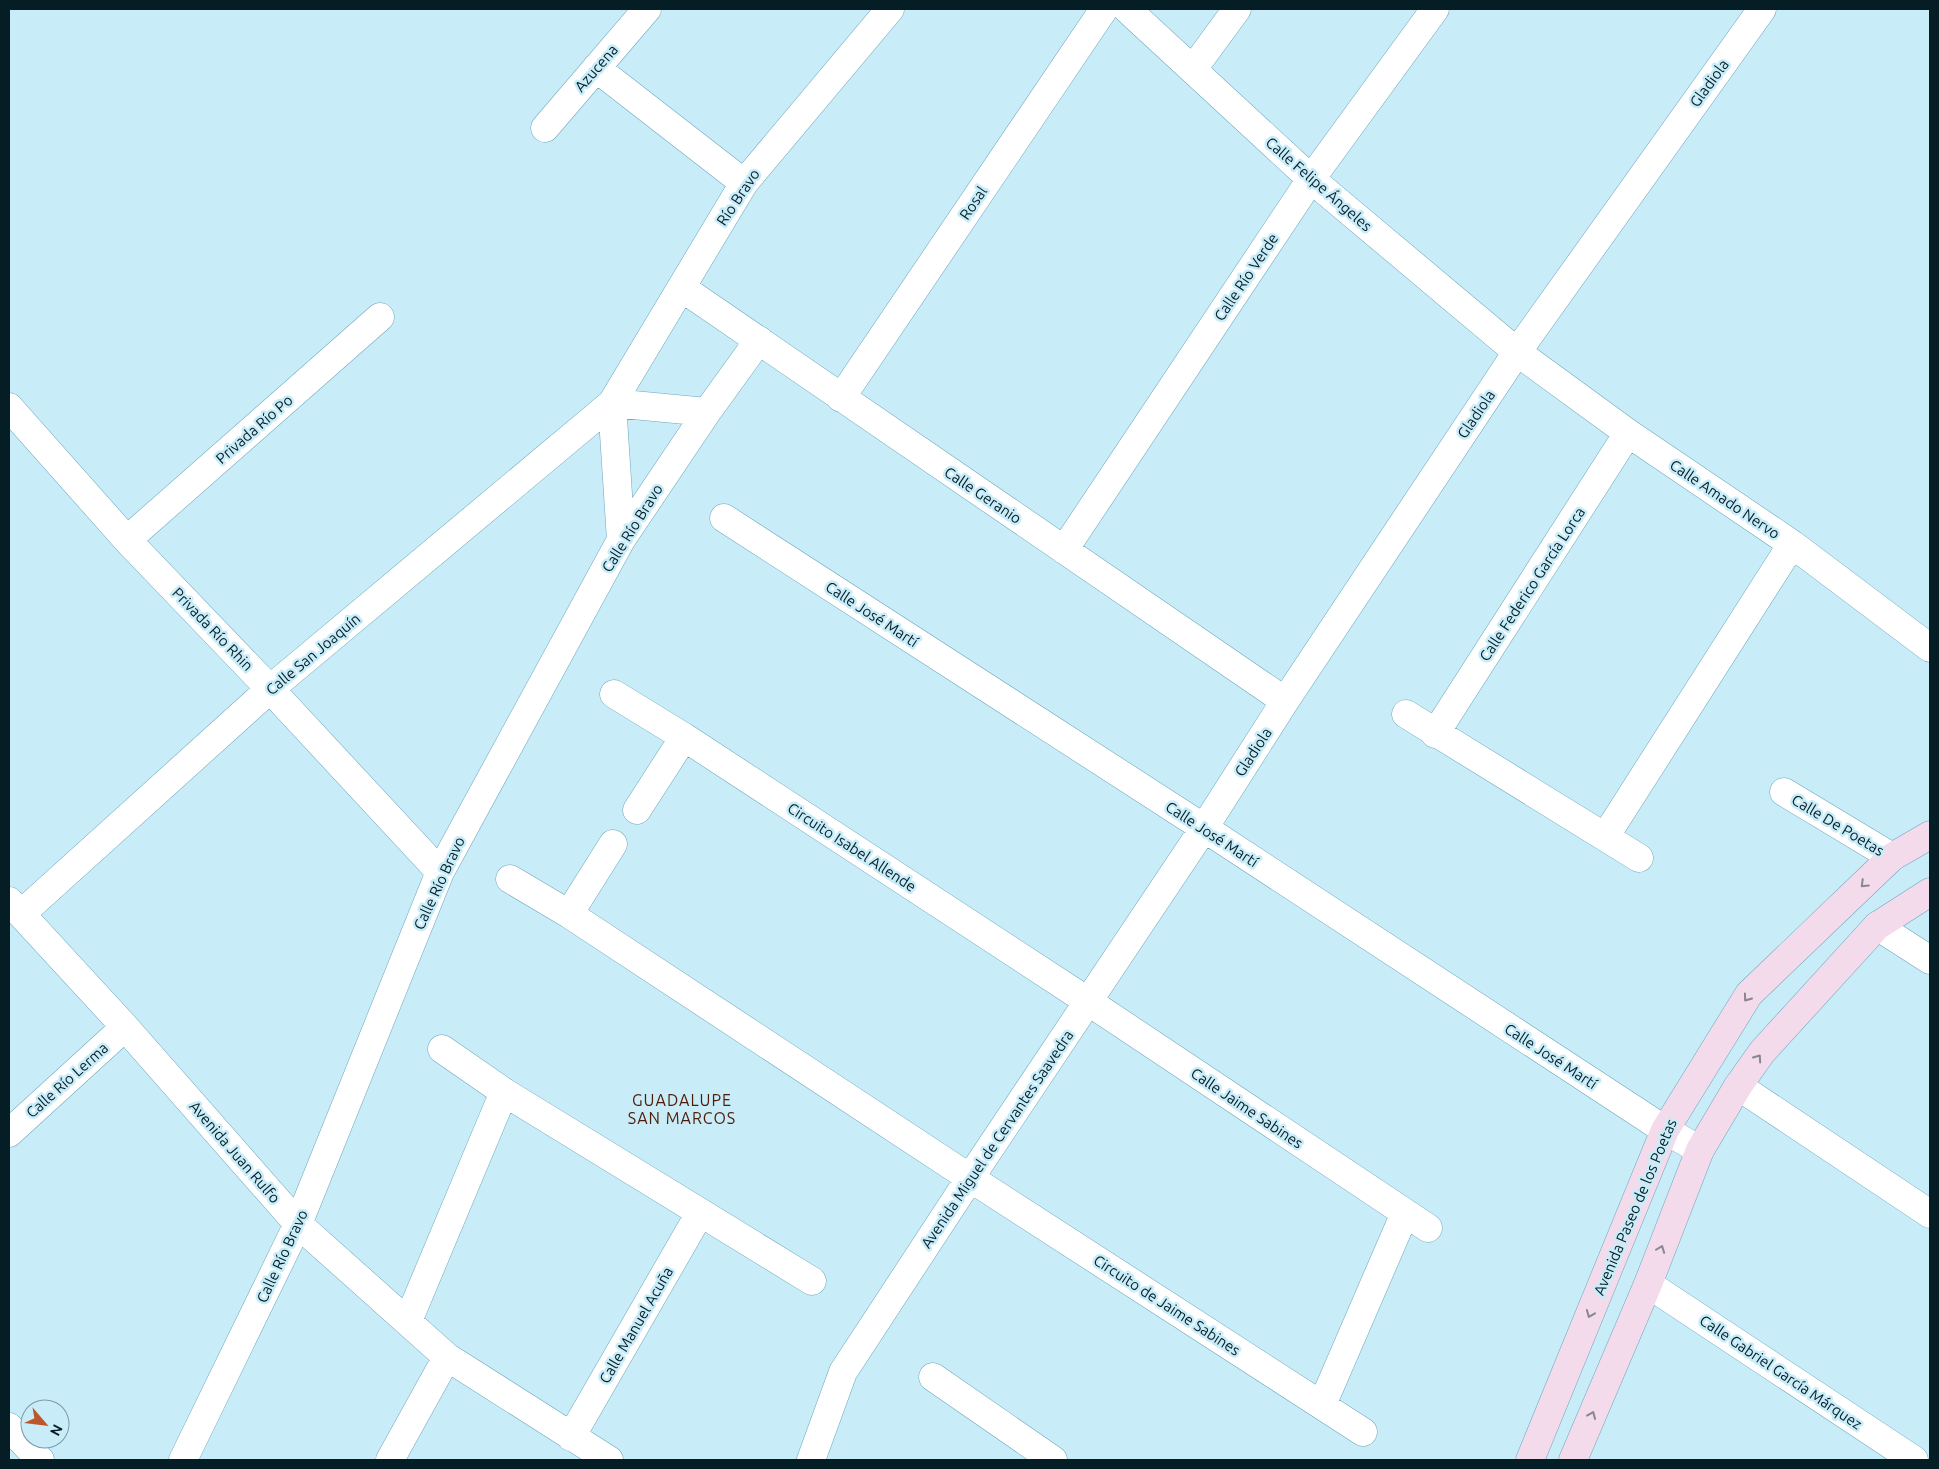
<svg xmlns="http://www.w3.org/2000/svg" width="1939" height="1469" font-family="Ubuntu,sans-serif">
  <rect width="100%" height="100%" fill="#c9ecf9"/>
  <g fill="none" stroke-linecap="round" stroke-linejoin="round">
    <defs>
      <path id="street" d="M1127,9L1311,179L1517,352L1628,433L1792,544L1930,648
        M596,68L744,183
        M1193,69L1237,9
        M545,128L647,9
        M682,288L1285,701
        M841,398L1104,9
        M612,403L621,540
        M612,403L707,412
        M9,407L127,540L270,689L440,872
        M724,518L1204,828L1665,1130L1700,1150
        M127,540L380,317
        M1064,550L1311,179L1435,9
        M614,694L684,737L1089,1002L1428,1228
        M1406,714L1639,858
        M1435,734L1628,433
        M1784,792L1892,857
        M637,810L684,737
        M1605,837L1792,544
        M510,879L569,914L970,1178L1363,1432
        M9,901L125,1027L298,1224L447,1357L609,1460
        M21,914L270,689L612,403L744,183L890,9
        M569,914L613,844
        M1877,926L1930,960
        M442,1049L504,1092L812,1281
        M1738,1086L1930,1214
        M9,1133L125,1027
        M1648,1284L1914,1460
        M408,1321L504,1092
        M933,1377L1053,1460
        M1322,1405L1405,1213
        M9,1427L40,1460
        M571,1437L700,1213
        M183,1460L298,1224L440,872L621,540L707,412L759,340
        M390,1460L447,1357
        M811,1460L843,1372L970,1178L1204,828L1285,701L1517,352L1762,9"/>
      <path id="secondary" d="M1530,1460L1665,1130L1749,994L1892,857L1930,835
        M1573,1460L1648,1284L1700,1150L1738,1086L1762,1052L1877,926L1930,892"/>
    </defs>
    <use href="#street" stroke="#6ca7bb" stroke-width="29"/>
    <use href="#secondary" stroke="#6ca7bb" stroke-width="29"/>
    <use href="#street" stroke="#fff" stroke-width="28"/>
    <use href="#secondary" stroke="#f4dbeb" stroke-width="28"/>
  </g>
  <defs><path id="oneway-chevron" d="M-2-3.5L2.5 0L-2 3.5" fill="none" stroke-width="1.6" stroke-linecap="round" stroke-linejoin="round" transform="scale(1.25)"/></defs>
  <g stroke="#888692">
    <use href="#oneway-chevron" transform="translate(1864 884) rotate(136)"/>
    <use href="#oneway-chevron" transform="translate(1747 998) rotate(126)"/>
    <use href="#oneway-chevron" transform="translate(1758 1058) rotate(-55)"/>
    <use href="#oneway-chevron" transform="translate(1661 1249) rotate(-69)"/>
    <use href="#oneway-chevron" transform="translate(1590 1314) rotate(112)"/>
    <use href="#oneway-chevron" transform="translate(1592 1415) rotate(-67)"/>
  </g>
  <g text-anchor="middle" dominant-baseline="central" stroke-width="5" stroke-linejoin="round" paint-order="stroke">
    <g font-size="15" fill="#051e26" stroke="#c9ecf9">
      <text transform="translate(596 68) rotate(-49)">Azucena</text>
      <text transform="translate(1709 83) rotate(-54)">Gladiola</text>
      <text transform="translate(1319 184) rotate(41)">Calle Felipe Ángeles</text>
      <text transform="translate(738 197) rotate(-56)">Río Bravo</text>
      <text transform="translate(973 203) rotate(-56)">Rosal</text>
      <text transform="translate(1246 277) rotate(-56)">Calle Río Verde</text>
      <text transform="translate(1476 414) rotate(-56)">Gladiola</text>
      <text transform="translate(254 429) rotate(-41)">Privada Río Po</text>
      <text transform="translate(983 495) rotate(34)">Calle Geranio</text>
      <text transform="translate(1725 499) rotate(34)">Calle Amado Nervo</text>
      <text transform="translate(632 528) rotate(-58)">Calle Río Bravo</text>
      <text transform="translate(1532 584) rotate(-57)">Calle Federico García Lorca</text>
      <text transform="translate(872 614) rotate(33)">Calle José Martí</text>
      <text transform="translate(213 629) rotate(46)">Privada Río Rhin</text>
      <text transform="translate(313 654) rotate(-40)">Calle San Joaquín</text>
      <text transform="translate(1253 752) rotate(-57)">Gladiola</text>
      <text transform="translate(1838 825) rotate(31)">Calle De Poetas</text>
      <text transform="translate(1212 834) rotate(33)">Calle José Martí</text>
      <text transform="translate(852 847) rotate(33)">Circuito Isabel Allende</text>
      <text transform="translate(439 883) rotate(-65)">Calle Río Bravo</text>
      <text transform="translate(1551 1056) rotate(33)">Calle José Martí</text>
      <text transform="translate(67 1080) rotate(-42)">Calle Río Lerma</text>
      <text transform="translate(1247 1108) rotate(34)">Calle Jaime Sabines</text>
      <text transform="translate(997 1139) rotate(-56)">Avenida Miguel de Cervantes Saavedra</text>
      <text transform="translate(235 1152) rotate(49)">Avenida Juan Rulfo</text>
      <text transform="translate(1635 1207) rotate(-67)">Avenida Paseo de los Poetas</text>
      <text transform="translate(282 1256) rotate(-65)">Calle Río Bravo</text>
      <text transform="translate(1167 1305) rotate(33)">Circuito de Jaime Sabines</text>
      <text transform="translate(636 1325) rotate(-60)">Calle Manuel Acuña</text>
      <text transform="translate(1781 1372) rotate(34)">Calle Gabriel García Márquez</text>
    </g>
    <g font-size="16" letter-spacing="1" fill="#4d1c07" stroke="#c9ecf9">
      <text x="682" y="1100">GUADALUPE<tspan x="682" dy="18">SAN MARCOS</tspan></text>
    </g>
  </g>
  <rect width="1939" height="1469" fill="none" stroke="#051e26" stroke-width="20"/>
  <g transform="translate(45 1424) rotate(118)"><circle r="24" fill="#c9ecf9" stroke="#7b9aa5"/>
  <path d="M0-4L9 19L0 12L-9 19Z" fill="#bd572b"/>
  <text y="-8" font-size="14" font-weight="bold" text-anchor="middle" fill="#051e26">N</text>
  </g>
</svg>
